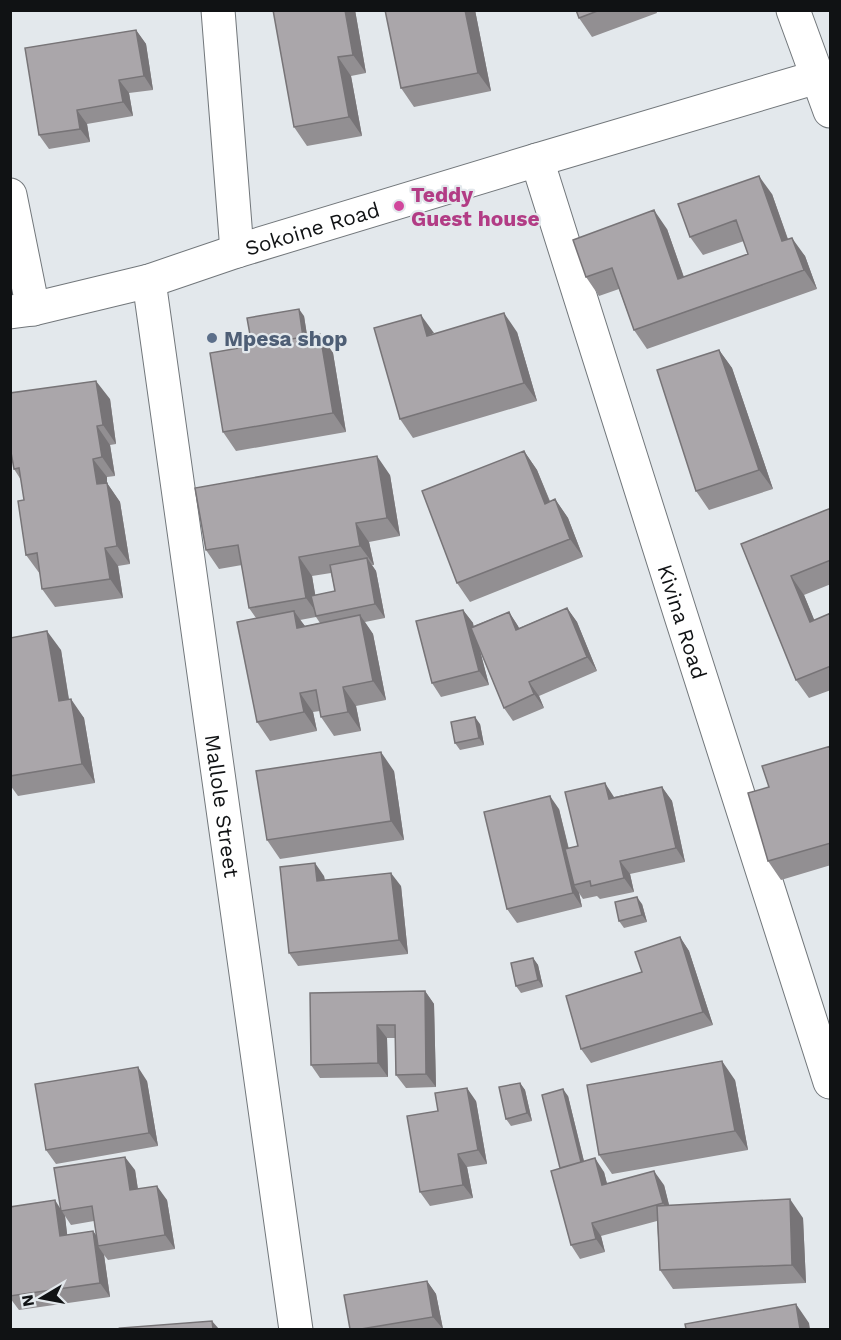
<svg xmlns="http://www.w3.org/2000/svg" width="841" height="1340" font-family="'Work Sans',sans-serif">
  <rect width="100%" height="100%" fill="#e3e8ec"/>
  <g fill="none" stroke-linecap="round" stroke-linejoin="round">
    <defs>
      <g id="minor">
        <path d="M218,10L237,251"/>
        <path d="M793,10L830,111"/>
        <path id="s1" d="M537,160L681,616L830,1082"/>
        <path d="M10,195L33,309"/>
        <path id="s2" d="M149,281L296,1330"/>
        <path id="s3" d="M10,312L33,309L149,281L237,251L537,160L817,77"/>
      </g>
    </defs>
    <use href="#minor" stroke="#72777b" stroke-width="35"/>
    <use href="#minor" stroke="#fff" stroke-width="33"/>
  </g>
  <path fill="#928f92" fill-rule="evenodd" d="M355,10L366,73L351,76L362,136L307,146L294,127Z
    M475,10L491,91L414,107L401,88Z
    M576,10H656L657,13L592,37L579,18Z
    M136,30L146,44L153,90L129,93L133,116L87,124L90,142L49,149L39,135Z
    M772,194L788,239L805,256L817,289L647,349L634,330L619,289L599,296L586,277L667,229L684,277L748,254L744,241L703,255L690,237Z
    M304,316L307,336L320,334L333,353L346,432L236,451L223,432L252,346Z
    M517,332L537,401L413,438L400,419L434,333Z
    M719,350L732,368L773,489L709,510L696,491Z
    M110,399L116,444L110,445L115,476L107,477V483L120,502L130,564L118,566L123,598L55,607L42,589L40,574L26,555L24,500L21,480L14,469Z
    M524,451L537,470L550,501L555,499L568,518L583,557L470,602L457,583Z
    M390,475L400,536L369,542L374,565H372L376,571L385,618L365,622L373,634L386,700L356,706L361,731L334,736L321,717L320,711L313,712L317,731L270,741L257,722L256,618L249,608L242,565L219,569L206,550ZM331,573L335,591L315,595L312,576ZM316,617L320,623L305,626L300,620Z
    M831,508V584L804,595L814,620L831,613V690L809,698L796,680L741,544Z
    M567,608L577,622L597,671L539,696L544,708L513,721L504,708L479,648L489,685L441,697L432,683L463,610L473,623V626L509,612L519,628Z
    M10,638L61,650L69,699L84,718L95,783L18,796L10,785Z
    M480,724L484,745L460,750L455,743Z
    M831,746V865L781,880L768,861L769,787Z
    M394,771L404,840L280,859L267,840Z
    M662,787L672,801L685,862L630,874L634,892L600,899L597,896L583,899L579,893L582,907L517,923L507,909L559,809L569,849L578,846L614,797Z
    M324,876L325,881L401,886L408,954L298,966L289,953Z
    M642,904L647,922L624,928L619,921Z
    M680,937L689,951L713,1025L591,1063L581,1049L642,972Z
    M533,958L538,965L543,987L521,993L516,986Z
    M425,991L434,1004L436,1087L406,1088L396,1075L395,1038H387L388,1077L320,1078L311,1065Z
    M735,1080L748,1150L612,1174L599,1155Z
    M147,1081L158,1146L56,1164L46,1150Z
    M520,1083L525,1090L532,1121L511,1126L506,1119Z
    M568,1096L584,1161L604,1172L607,1184L664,1185L669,1205L803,1218L806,1283L673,1289L660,1270L657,1221L601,1236L605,1252L580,1259L571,1245L560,1168Z
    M476,1101L487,1164L467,1167L473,1198L430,1206L420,1192L438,1111Z
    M135,1170L138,1189L167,1200L175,1249L108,1260L104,1255L110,1297L19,1310L10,1298V1207L61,1209ZM65,1216L71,1225L94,1221L96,1235L93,1231L67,1235Z
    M427,1281L436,1294L443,1329H350Z"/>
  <path fill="#777477" d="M345,10H355L366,73L353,55Z
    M465,10H475L491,91L478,73Z
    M136,30L146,44L153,90L144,76Z
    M338,57L351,76L362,136L349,117Z
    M119,80L129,93L133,116L123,102Z
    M77,110L87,124L90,142L80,129Z
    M759,176L772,194L795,260L782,241Z
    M654,210L667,229L691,298L678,279Z
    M792,238L805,256L817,289L804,270Z
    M299,309L304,316L309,347L304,340Z
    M504,313L517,332L537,401L524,383Z
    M421,315L434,333L427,336Z
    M320,334L333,353L346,432L333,413Z
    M719,350L732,368L773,489L759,470Z
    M96,381L110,399L116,444L103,425Z
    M97,426L110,445L115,476L102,457Z
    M524,451L537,470L558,522L545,504Z
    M377,456L390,475L400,536L387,518Z
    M93,459L107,477V483L120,502L130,564L117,546L97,484Z
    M555,499L568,518L583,557L570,539Z
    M356,523L369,542L374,565L360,546Z
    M105,548L118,566L123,598L110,579Z
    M299,557L312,576L319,616L306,598Z
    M367,558L376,571L385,618L375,604Z
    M791,576L804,595L823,641L810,622Z
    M567,608L577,622L597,671L587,657Z
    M463,610L473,623L489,685L479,671Z
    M294,611L307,629L297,628Z
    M509,612L518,626L526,643L516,630Z
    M360,615L373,634L386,700L373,681Z
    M47,631L61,650L72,720L59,701Z
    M529,682L539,696L544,708L534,694Z
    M343,687L356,706L361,731L348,712Z
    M300,693L313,712L317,731L304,712Z
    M71,699L84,718L95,783L82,764Z
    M475,717L480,724L484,745L479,738Z
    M381,752L394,771L404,840L391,821Z
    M605,783L614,797L618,812L609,799Z
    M662,787L672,801L685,862L676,848Z
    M550,796L559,809L577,884L574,885L579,893L582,907L573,893Z
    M620,861L630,874L634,892L624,878Z
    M315,863L324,876L327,895L317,881Z
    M391,873L401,886L408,954L399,940Z
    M637,897L642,904L647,922L642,915Z
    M680,937L689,951L713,1025L703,1012Z
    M533,958L538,965L543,987L538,980Z
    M425,991L434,1004L436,1087L426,1074Z
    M377,1025L387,1038L388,1077L378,1063Z
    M722,1061L735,1080L748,1150L735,1131Z
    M138,1067L147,1081L158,1146L149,1133Z
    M520,1083L525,1090L532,1121L527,1113Z
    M467,1088L476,1101L487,1164L478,1150Z
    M563,1089L568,1096L587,1174L582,1167Z
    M458,1154L467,1167L473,1198L463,1185Z
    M125,1157L135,1170L140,1204L130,1190Z
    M595,1158L604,1172L611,1199L602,1185Z
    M654,1171L664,1185L672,1217L663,1203Z
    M157,1186L167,1200L175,1249L165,1235Z
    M790,1199L803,1218L806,1283L792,1265Z
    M55,1200L65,1216L69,1250L60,1236Z
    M592,1223L601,1236L605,1252L596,1239Z
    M93,1231L103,1245L98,1246L104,1255L110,1297L100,1283Z
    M427,1281L436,1294L443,1329L433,1317Z
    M796,1304L809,1323L810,1329H800Z
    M212,1321L219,1329H213Z"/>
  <path fill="#aaa6aa" stroke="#777477" stroke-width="1.5" d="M273,10H345L353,55L338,57L349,117L294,127Z
    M385,10H465L478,73L401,88Z
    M576,10H600L579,18Z
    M136,30L144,76L119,80L123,102L77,110L80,129L39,135L25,48Z
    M759,176L782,241L792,238L804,270L634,330L612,268L586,277L573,240L654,210L678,279L748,254L736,220L690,237L678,204Z
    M299,309L303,337L252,346L247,318Z
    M504,313L524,383L400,419L374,328L421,315L427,336Z
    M320,334L333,413L223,432L210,353Z
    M719,350L759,470L696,491L657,370Z
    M96,381L103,425L97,426L102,457L93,459L97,484L107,483L117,546L105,548L110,579L42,589L37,553L26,555L18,501L24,500L19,468L14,469L10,447V393Z
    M524,451L545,504L555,499L570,539L457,583L422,491Z
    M377,456L387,518L356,523L360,546L299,557L306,598L249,608L238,545L206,550L195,488Z
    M831,508V560L791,576L810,622L831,613V666L796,680L741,544Z
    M367,558L375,604L316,616L311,596L335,591L330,565Z
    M567,608L587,657L529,682L534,694L504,708L471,628L509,612L516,630Z
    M463,610L479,671L432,683L416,621Z
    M294,611L297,628L360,615L373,681L343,687L348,712L321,717L316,690L300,693L304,712L257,722L237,622Z
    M47,631L59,701L71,699L82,764L10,776V638Z
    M475,717L479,738L455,743L451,722Z
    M831,746V843L768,861L748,793L769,787L762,766Z
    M381,752L391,821L267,840L256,771Z
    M605,783L609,799L662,787L676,848L620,861L624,878L591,886L590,881L574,885L565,849L578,846L565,792Z
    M550,796L573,893L507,909L484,812Z
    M315,863L317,881L391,873L399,940L289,953L280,867Z
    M637,897L642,915L619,921L615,902Z
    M680,937L703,1012L581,1049L566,996L642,972L635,952Z
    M533,958L538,980L516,986L511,963Z
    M425,991L426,1074L396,1075L395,1025H377L378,1063L311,1065L310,993Z
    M722,1061L735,1131L599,1155L587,1085Z
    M138,1067L149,1133L46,1150L35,1084Z
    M520,1083L527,1113L506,1119L499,1087Z
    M467,1088L478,1150L458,1154L463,1185L420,1192L407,1116L438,1111L435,1093Z
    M563,1089L581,1162L560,1168L542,1095Z
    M125,1157L130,1190L157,1186L165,1235L98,1246L92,1206L61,1211L54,1168Z
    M595,1158L602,1185L654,1171L663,1203L592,1223L596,1239L571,1245L551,1171Z
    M790,1199L792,1265L660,1270L657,1206Z
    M55,1200L60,1236L93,1231L100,1283L10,1296V1207Z
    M427,1281L433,1317L361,1329H350L344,1295Z
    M796,1304L800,1329H686L685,1324Z
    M212,1321L213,1329H121L120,1328Z"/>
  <circle fill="#d1479c" stroke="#e3e8ec" stroke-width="2" cx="399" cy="206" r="6"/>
  <circle fill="#5c6f8a" stroke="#e3e8ec" stroke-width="2" cx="212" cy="338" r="6"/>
  <g text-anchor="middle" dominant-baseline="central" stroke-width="4.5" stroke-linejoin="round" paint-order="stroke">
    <g font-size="21" font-weight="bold" fill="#b23c85" stroke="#e3e8ec" text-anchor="start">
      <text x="411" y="194">Teddy<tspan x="411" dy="24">Guest house</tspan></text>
    </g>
    <g font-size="21" fill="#101214" stroke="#e3e8ec">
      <text stroke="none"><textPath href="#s3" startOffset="314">Sokoine Road</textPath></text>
      <text stroke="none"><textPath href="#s1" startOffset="484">Kivina Road</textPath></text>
      <text stroke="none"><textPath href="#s2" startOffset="530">Mallole Street</textPath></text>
    </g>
    <g font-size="21" font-weight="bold" fill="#4e5e75" stroke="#e3e8ec" text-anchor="start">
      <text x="224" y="338">Mpesa shop</text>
    </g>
  </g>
  <rect width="841" height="1340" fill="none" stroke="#101214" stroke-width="24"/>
  <g transform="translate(42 1298) rotate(260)" stroke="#e3e8ec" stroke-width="4.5" paint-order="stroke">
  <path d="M0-4.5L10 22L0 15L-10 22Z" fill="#101214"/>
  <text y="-9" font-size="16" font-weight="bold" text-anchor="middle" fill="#101214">N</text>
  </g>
</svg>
